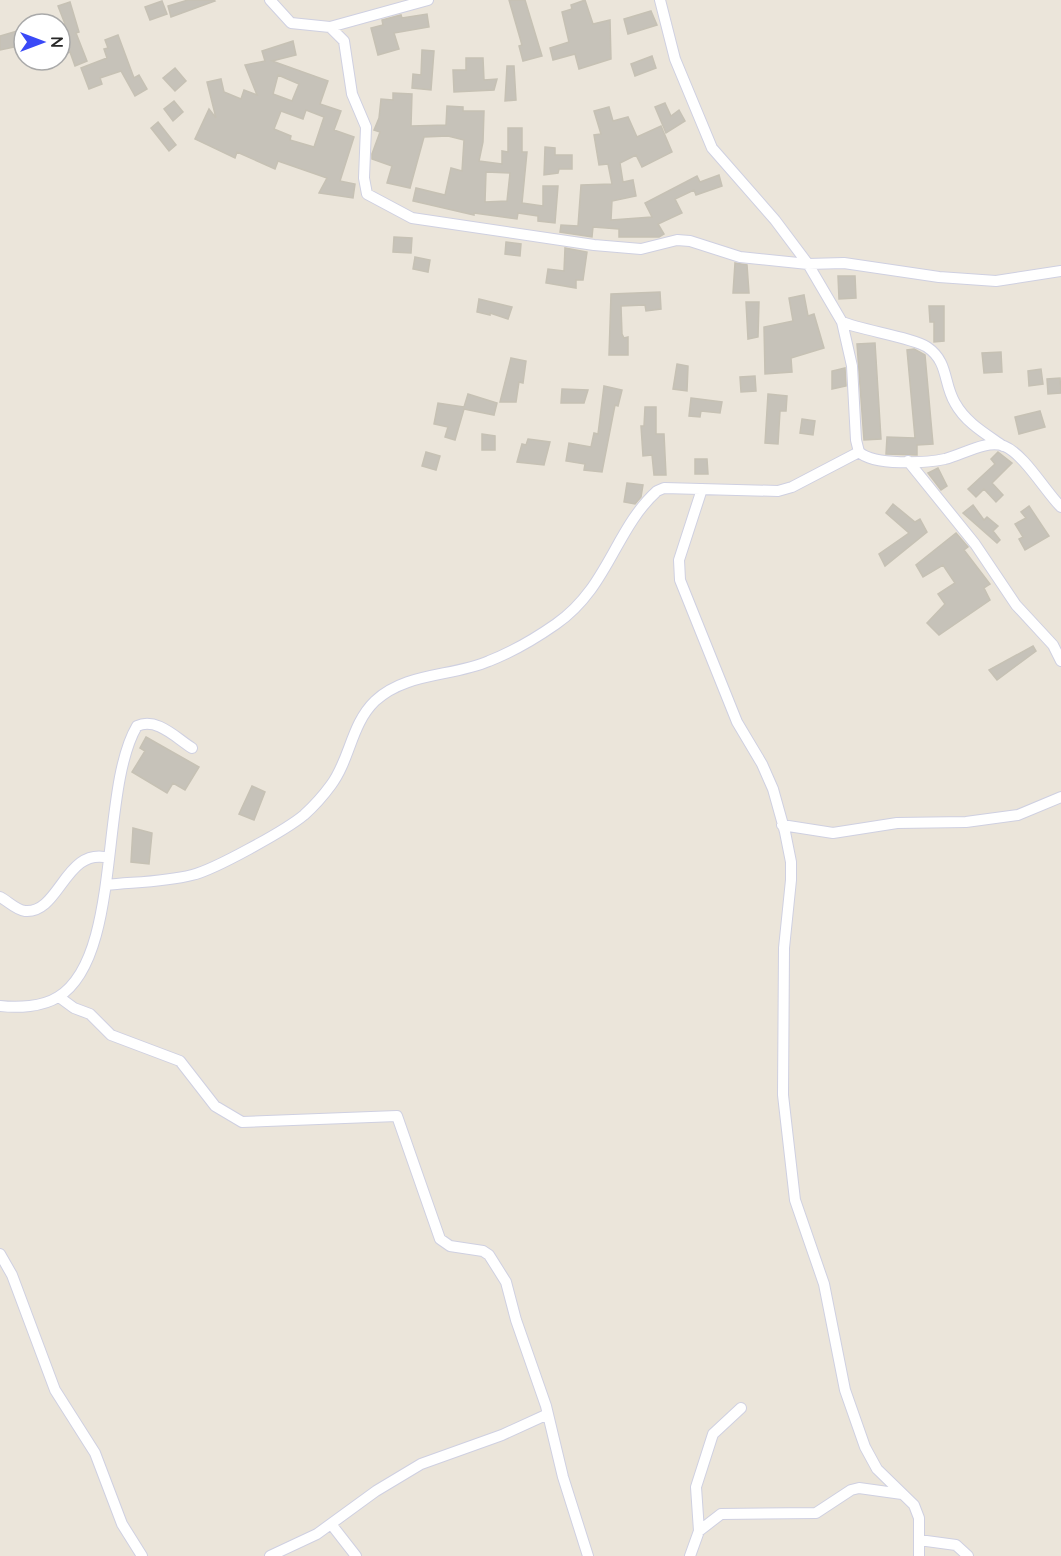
<svg xmlns="http://www.w3.org/2000/svg" width="1061" height="1556" font-family="Quicksand,sans-serif">
  <rect width="100%" height="100%" fill="#ebe5da"/>
  <path fill="#c6c2b9" stroke="#c6c1b4" stroke-width="1.5" fill-rule="evenodd" d="M188,0H214L215,1L171,17L168,6Z
    M509,0H525L542,56L523,61L519,46L522,45Z
    M585,0L593,24L610,20L611,59L579,69L575,54L553,60L550,48L569,42L562,12L572,9L571,5Z
    M162,1L167,14L150,20L145,7Z
    M70,2L79,32L76,33L87,61L75,66L70,52L64,54L60,44V41L65,38L60,25L65,24L58,6Z
    M651,11L657,25L628,34L624,19Z
    M427,14L429,27L394,33L399,49L378,55L371,28L383,25L382,20L401,15L402,18Z
    M24,29V45L0,50V36Z
    M118,35L134,78L139,75L147,89L135,96L121,71L100,78L102,84L89,89L81,68L107,58L104,49L108,48L105,40Z
    M293,41L296,55L272,61L328,81L320,104L341,111L334,130L354,137L340,181L355,184L353,198L319,193L327,178L278,161L275,169L237,152L235,158L195,139L209,109L216,118L207,82L221,79L224,92L241,99L244,90L257,95L245,65L265,61L262,51ZM278,75L299,84L292,101L273,94ZM306,110L324,117L314,147L290,140L291,136L274,129L281,111L303,119Z
    M422,50L434,51L431,90L412,88L413,74L421,75Z
    M652,56L656,68L635,76L631,64Z
    M466,58H483L484,80L497,79L494,90L454,92L453,70H466Z
    M507,66H514L516,100L505,101Z
    M175,68L186,81L175,91L163,78Z
    M393,93L412,94L411,126L446,125L447,106L463,107V111H484L483,142L479,161L502,164V151L508,152V128H522V152H527L522,203L543,206V186H558L555,223L538,221V216L518,213L517,219L474,213V215L413,201L416,188L445,195L451,168L462,171L464,140L448,136L424,137L410,188L387,183L392,166L372,159V154L380,132L374,130L379,118L381,99L393,100ZM486,172L510,173L507,201L485,202Z
    M174,101L183,112L173,121L164,109Z
    M665,103L671,116L679,110L685,121L666,133L655,107Z
    M609,107L613,121L628,117L637,137L661,126L672,152L642,167L636,155L620,163L623,182L633,180L636,196L612,201L611,220L652,217L645,203L697,176L700,182L719,175L722,186L696,195L694,190L675,199L682,213L658,224L664,234L659,237H619V229L593,227L592,237L560,232L561,225L578,226L581,185L612,184L608,164L599,165L594,135L601,134L594,111Z
    M158,122L176,145L169,151L151,128Z
    M545,147L555,148V155H572V169H559L558,173L544,175Z
    M394,237L412,238L411,253L393,252Z
    M506,242L521,244L520,256L505,254Z
    M565,248L587,252L583,280H576V288L546,283L548,269L564,271Z
    M415,257L430,260L428,272L413,269Z
    M735,263L747,265L749,293H733Z
    M838,276H855L856,298L839,299Z
    M660,292L661,309L646,311L645,305L621,306L622,334L624,338L628,337V355H609L611,294Z
    M804,295L808,316L814,314L824,348L791,358L792,372L765,374L764,327L793,321L789,298Z
    M479,299L512,307L508,319L490,313V315L477,312Z
    M746,302H759L758,337L748,339Z
    M929,306H944V341L934,342V322H930Z
    M875,343L881,439L864,440L857,344Z
    M914,349L925,355L933,444L917,445V455L886,454L887,437L915,438L907,350Z
    M1001,352L1002,372L984,373L982,353Z
    M511,358L526,361L523,383L519,382L516,402H500Z
    M677,364L688,366L687,391L673,389Z
    M845,368L846,386L832,389V371Z
    M1041,369L1043,384L1029,386L1028,371Z
    M755,376L756,391L741,392L740,377Z
    M1060,378L1061,393L1048,394L1047,379Z
    M604,386L622,390L618,406L615,405L602,472L584,470L585,464L566,461L569,443L591,447L594,433L598,434Z
    M562,389L588,390L584,403H561Z
    M468,394L497,403L494,415L464,409L455,440L445,437L448,427L434,424L438,403L464,407Z
    M768,394L787,396L786,411H780L778,444L765,443Z
    M691,398L722,402L720,413L701,411L700,417L689,416Z
    M645,407H656V434H664L666,475H654L652,455L643,456L641,426H644Z
    M1040,411L1045,427L1019,434L1015,417Z
    M802,419L815,421L813,435L800,433Z
    M482,434L495,436V450H482Z
    M528,439L550,442L544,465L517,462L522,444L526,445Z
    M426,452L440,456L436,470L422,466Z
    M998,452L1012,463L992,483L1003,495L996,502L984,489L976,497L968,489L995,464L991,459Z
    M695,459H707L708,474H695Z
    M938,468L947,486L941,490L928,473Z
    M627,483L643,485L641,497L635,504L624,502Z
    M893,504L915,522L920,519L927,532L885,566L879,554L909,533L886,513Z
    M973,505L984,520L987,517L998,526L993,531L1000,540L997,543L963,513Z
    M1029,506L1049,536L1025,550L1019,539L1023,537L1015,524L1026,518L1021,512Z
    M956,533L968,547L964,550L990,584L984,588L990,600L939,635L927,623L945,604L938,594L955,583L943,565L923,577L916,565Z
    M1033,646L1036,651L997,680L989,670Z
    M146,737L199,767L185,790L173,783L167,793L132,772L145,751L140,748Z
    M252,786L265,792L254,820L239,814Z
    M133,828L152,833L149,864L131,862Z"/>
  <g fill="none" stroke-linecap="round" stroke-linejoin="round">
    <defs>
      <path id="street" d="M270,0L291,23L330,27L344,41L352,94L366,127L364,178L367,194L412,218L594,245L641,249L677,240L690,241L740,257L808,264L844,263L939,277L996,281L1061,271
        M660,0L675,59L712,148L775,220L808,264L842,322L852,366L856,440L859,452C874,466 926,463 945,459C962,455 987,439 1004,446C1024,454 1045,491 1061,507
        M330,27L428,0
        M842,322C862,330 914,338 927,347C949,362 943,383 955,403C966,423 986,434 1003,446
        M908,461L975,544L1016,605L1053,645L1061,661
        M702,489L679,560L680,580L737,722L762,764L773,789L785,832L791,862V880L784,948L783,1095L795,1200L824,1284L845,1390L865,1447L877,1469L914,1505L919,1518V1556
        M782,825L833,833L897,823L966,822L1018,815L1061,797
        M106,885C135,882 164,882 192,875C214,870 286,830 304,815C314,806 323,796 331,785C350,760 351,724 375,701C406,672 452,677 489,661C512,652 536,638 556,624C608,588 615,529 657,491L664,488L778,491L792,487L859,452
        M0,897C8,901 16,910 25,911C60,914 65,846 109,858
        M59,997L74,1008L90,1014L111,1035L180,1061L215,1106L242,1122L397,1116L440,1239L450,1246L483,1251L489,1255L506,1282L516,1320L546,1406L563,1477L588,1556
        M0,1006C18,1008 42,1007 58,997C123,957 99,790 137,726C157,717 176,738 192,748
        M0,1254L12,1275L55,1390L95,1453L122,1524L142,1556
        M331,1524L356,1556
        M699,1531L721,1514L816,1513L851,1490L859,1488L902,1494
        M919,1540L956,1545L968,1556
        M270,1556L317,1534L376,1491L421,1464L502,1435L548,1414
        M690,1556L699,1531L696,1487L713,1434L741,1408"/>
    </defs>
    <use href="#street" stroke="#cfd0e1" stroke-width="12"/>
    <use href="#street" stroke="#fff" stroke-width="10"/>
  </g>
  <g transform="translate(42 42) rotate(90)"><circle r="28" fill="#ffffff" stroke="#a9a9a9" stroke-width="1.5"/>
  <path d="M0-4.5L10 22L0 15L-10 22Z" fill="#3a49f7"/>
  <text y="-9" font-size="16" font-weight="bold" text-anchor="middle" fill="#282828">N</text>
  </g>
</svg>
